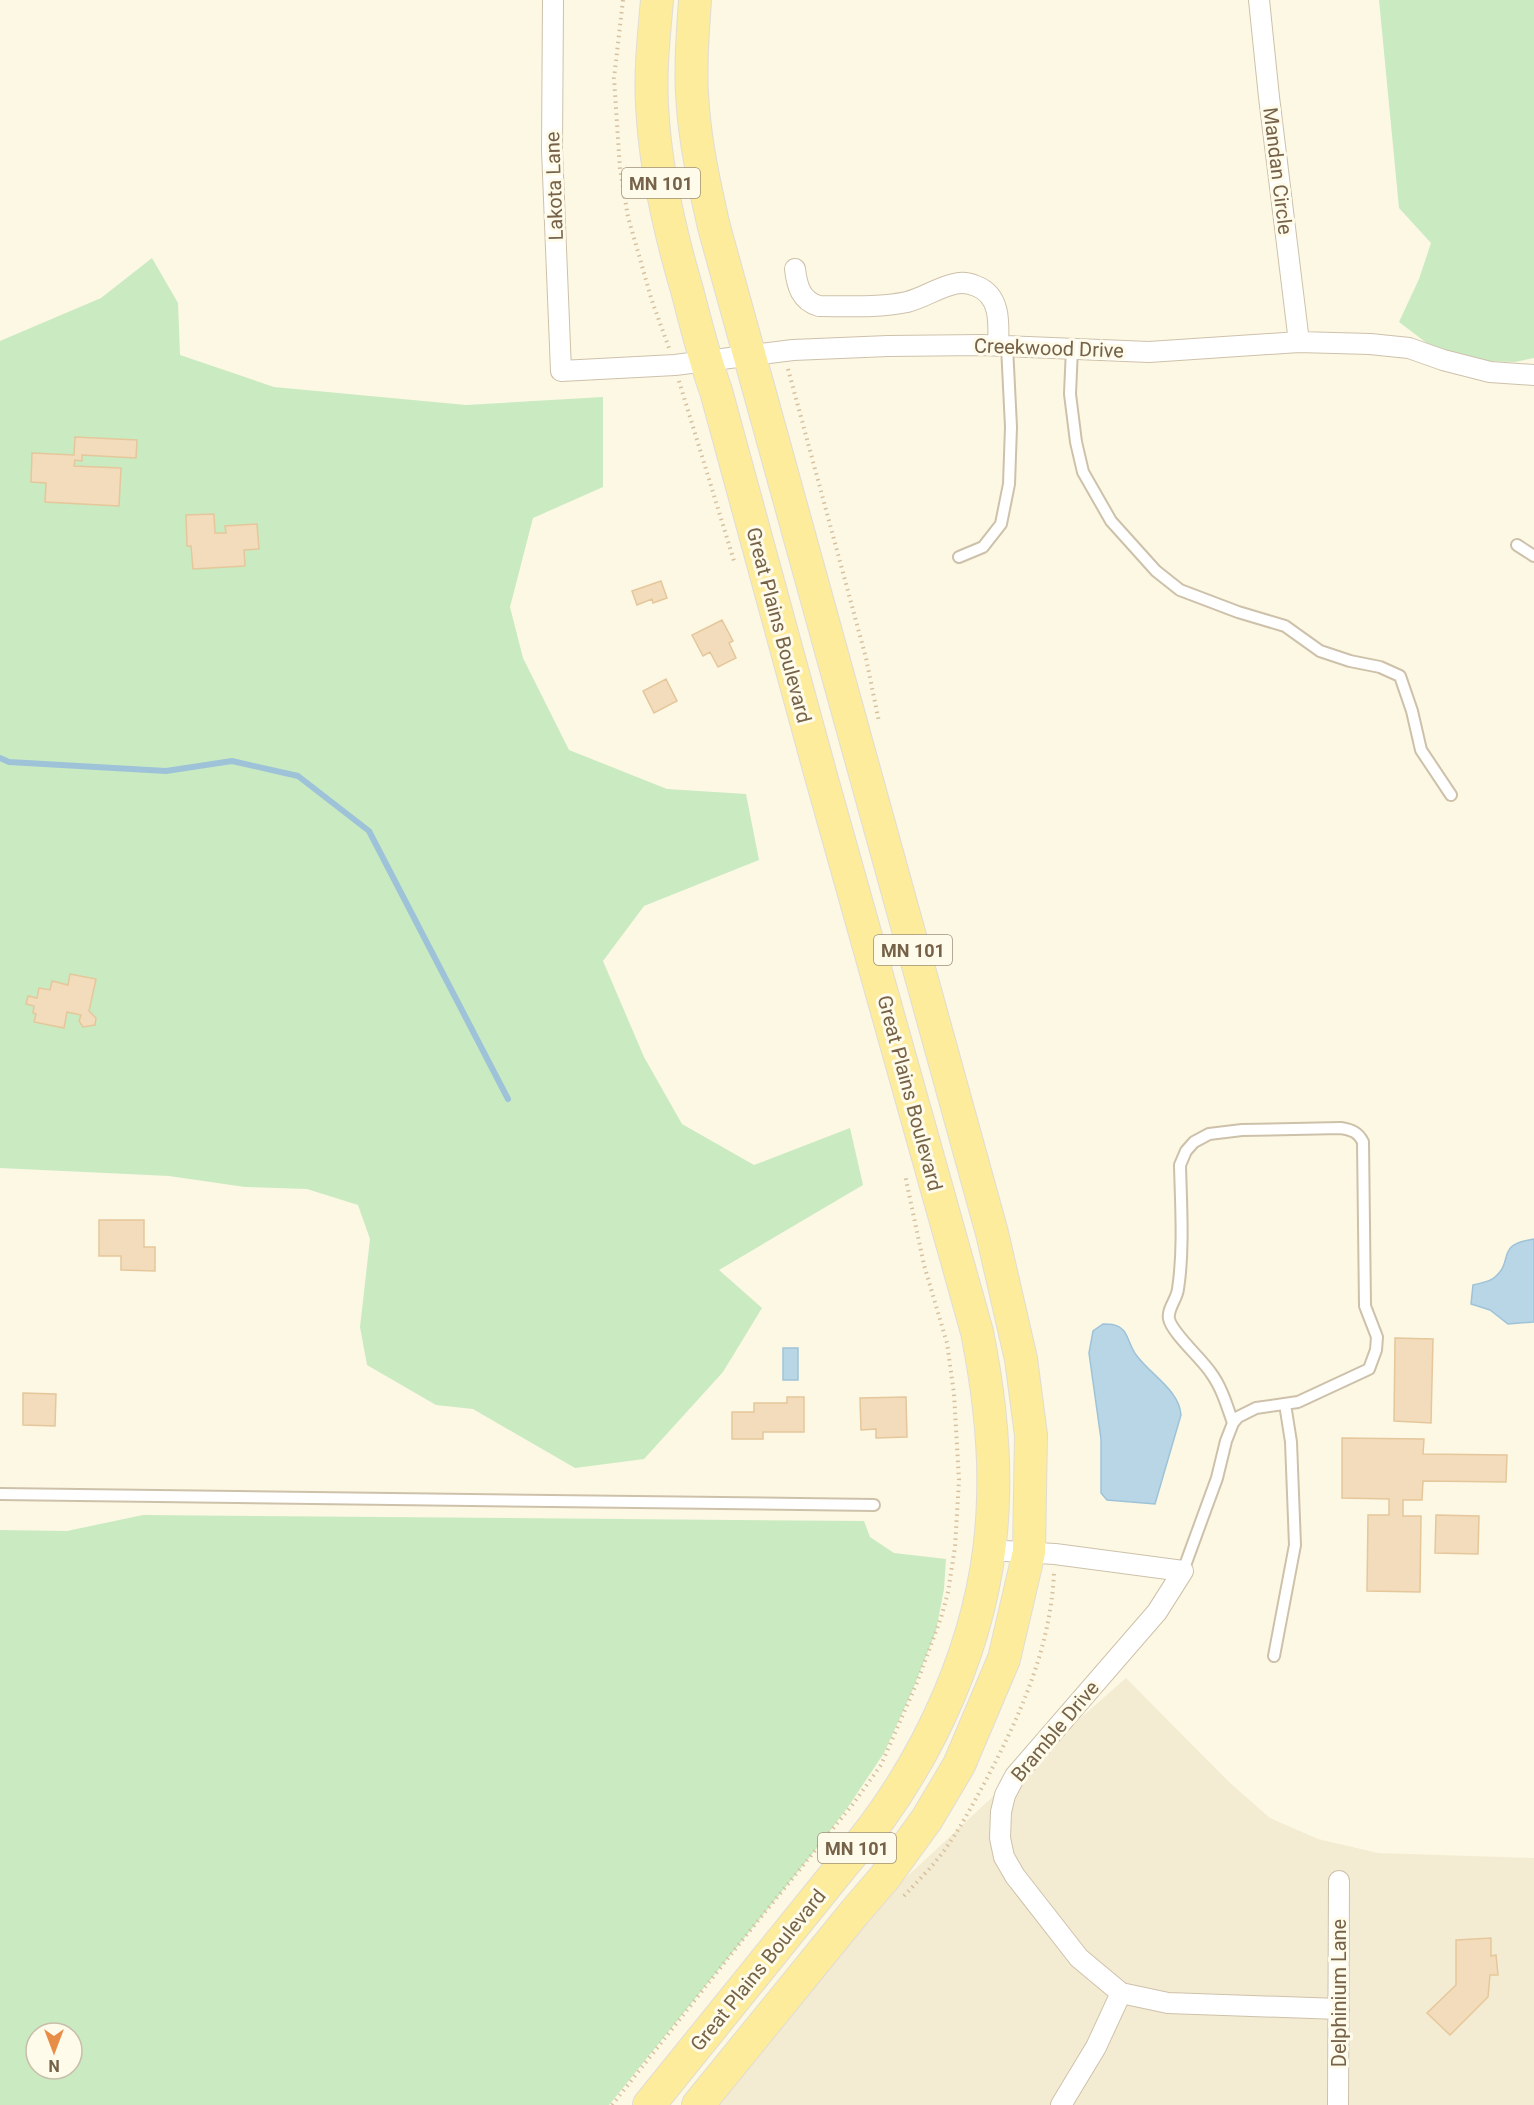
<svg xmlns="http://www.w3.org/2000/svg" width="1534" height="2105" font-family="Roboto,sans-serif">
  <rect width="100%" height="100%" fill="#fcf8e4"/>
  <path fill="#f4ecd2" d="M1126,1678L1229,1782L1270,1818L1318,1839L1378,1853L1534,1858V2105H698L810,1967L1017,1774Z"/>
  <path fill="#caeac2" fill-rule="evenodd" d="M1379,0H1534V358L1515,362L1449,360L1399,322L1419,279L1431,243L1399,208Z
    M152,258L178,303L180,355L274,387L466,405L603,397V487L533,518L510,607L523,658L569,750L667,789L746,794L759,860L644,906L603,961L644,1057L682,1124L754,1165L850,1128L863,1185L719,1270L762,1308L723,1372L644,1459L575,1468L473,1409L436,1405L367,1365L360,1327L370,1239L358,1205L307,1189L245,1187L169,1176L0,1168V341L101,298Z
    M143,1515L864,1521L870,1537L894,1553L946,1559L944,1589L936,1631L913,1689L884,1753L848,1807L817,1848L609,2105H0V1530L67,1531ZM36,2033H72V2069H36Z"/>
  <path fill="#b8d6e6" stroke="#9ec3d8" stroke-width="1.5" d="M1534,1239V1322L1508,1324L1490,1310L1471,1304L1473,1285C1480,1283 1490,1282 1495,1277C1515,1260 1494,1245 1534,1239Z
    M1103,1324C1111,1324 1118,1324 1124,1331C1129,1338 1131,1349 1137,1356C1151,1375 1179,1390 1181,1415L1155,1504L1107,1500L1101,1493V1439L1089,1353L1093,1331Z
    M783,1348H798V1380H783Z"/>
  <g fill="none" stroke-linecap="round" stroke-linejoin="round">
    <path stroke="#9ec3d8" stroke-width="6" d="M0,758L9,762L166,771L232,761L298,776L369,831L508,1099"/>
  </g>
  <path fill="#f2dcbb" stroke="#e5c79b" stroke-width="1.5" d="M75,437L137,440L136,458L82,455V461L75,460L74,466L121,468L119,506L45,502L46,483L31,482L32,453L74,455Z
    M214,514L215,533H226L225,526L257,524L259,549L244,550L245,566L193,569L191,546H187L186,515Z
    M661,581L667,598L653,603L652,599L637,605L632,591Z
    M722,620L733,641L729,643L736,658L718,667L710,652L703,656L692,635Z
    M666,679L677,701L654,713L643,691Z
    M70,974L96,979L89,1011L96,1018L95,1025L83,1027L79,1021L81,1015L67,1012L64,1028L34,1022L36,1014L33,1013L34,1006L26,1004L28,996L37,998L39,988L50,990L52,981L68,985Z
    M99,1220H144V1247H155V1271L121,1270V1256H99Z
    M1395,1338L1433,1339L1431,1423L1394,1421Z
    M23,1393L56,1394L55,1426L23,1425Z
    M787,1397H804V1432H763V1439H732V1412H754V1403H787Z
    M906,1397L907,1437L876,1438V1429L861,1430L860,1398Z
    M1342,1438L1424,1439L1423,1454L1507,1455L1506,1482L1423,1481L1422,1500H1403V1516H1421L1420,1592L1367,1591L1368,1515H1389V1499L1342,1498Z
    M1436,1515L1479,1516L1478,1554L1435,1553Z
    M1491,1938V1956L1496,1955L1498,1975H1490L1488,1997L1450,2035L1427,2013L1456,1985V1940Z"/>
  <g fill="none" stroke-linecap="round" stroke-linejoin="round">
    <defs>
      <path id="service" d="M1072,348L1070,394L1076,442L1083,472L1111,521L1156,571L1180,590L1238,612L1285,626L1320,651L1350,661L1380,667L1400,676L1412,711L1421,750L1451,795
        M1517,545L1534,556
        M959,557L983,547L1001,524L1009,484L1011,427L1007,346
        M0,1494L874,1505
        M1183,1571L1217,1478L1226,1441L1233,1423L1238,1417L1256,1408L1298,1402L1369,1369L1376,1350L1377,1337L1365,1306L1363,1142C1358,1132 1352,1130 1341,1128L1242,1130L1209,1134L1194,1142L1186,1151L1180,1165C1181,1206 1184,1249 1178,1289C1177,1299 1167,1309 1169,1319C1172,1333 1202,1359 1211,1373C1222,1388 1227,1406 1233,1423
        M1274,1656L1295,1545L1291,1442L1285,1404"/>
      <path id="minor" d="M553,0L552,150L561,371L675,365L793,350L888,346L982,345L1149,352L1299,342L1370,344L1409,348L1443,360L1490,372L1534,375
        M1259,0L1269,97L1299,342
        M795,269C797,286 801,301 819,306C848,306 878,308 907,302C923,298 937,288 954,284C961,282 969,283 976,286C1001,295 999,324 998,346
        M988,1550L1055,1554L1183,1571L1157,1612L1015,1776L1005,1795L1001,1812L1000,1838L1004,1857L1015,1876L1079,1958L1121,1993L1168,2003L1339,2009
        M1061,2105L1096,2047L1121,1993
        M1338,2105L1339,1881"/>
      <path id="primary" d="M695,0C693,31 690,62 692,93C694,138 704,183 714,227L992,1233L1021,1359L1031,1435L1029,1552L1004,1659L959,1765L927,1819L885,1877L855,1912L698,2105
        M649,2105L842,1866C929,1766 990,1633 993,1499C995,1443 988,1387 977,1332L821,776L716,391C704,358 696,324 687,290C669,229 655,168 652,105C650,70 654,35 657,0"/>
    </defs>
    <use href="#service" stroke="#cec1aa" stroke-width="14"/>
    <use href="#minor" stroke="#cec1aa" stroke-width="22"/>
    <use href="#primary" stroke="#e1dcd7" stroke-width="34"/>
    <path stroke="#d7c09e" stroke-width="4" stroke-dasharray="1.5 4.5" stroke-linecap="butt" d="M623,0L614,78L620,169L628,217L652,301L669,348
      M788,369L866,658L879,722
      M679,381L734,561
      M904,1896C916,1883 929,1870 940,1856C958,1833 971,1807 985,1782C1020,1716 1051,1647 1054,1572
      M612,2105L744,1938L853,1804L881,1765L916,1685L941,1618L948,1592L955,1547L959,1480L954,1394L947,1343L924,1265L905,1175"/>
    <use href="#service" stroke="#fff" stroke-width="10"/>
    <use href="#minor" stroke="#fff" stroke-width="20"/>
    <use href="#primary" stroke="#fcec9b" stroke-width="32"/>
  </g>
  <g text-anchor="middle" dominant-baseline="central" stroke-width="6" stroke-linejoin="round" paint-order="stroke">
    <g fill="#fffbea" stroke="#9e9079" stroke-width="1.5">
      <rect x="622" y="168" width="78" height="30" rx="4.5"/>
      <rect x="874" y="935" width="78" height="30" rx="4.5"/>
      <rect x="818" y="1833" width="78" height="30" rx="4.5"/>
    </g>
    <g font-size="18" font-weight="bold" fill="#756249">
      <text x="661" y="183">MN 101</text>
      <text x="913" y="950">MN 101</text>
      <text x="857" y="1848">MN 101</text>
    </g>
    <g font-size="20" fill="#756249" stroke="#fffbea">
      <text transform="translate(1278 171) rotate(83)">Mandan Circle</text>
      <text transform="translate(554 186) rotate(-92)">Lakota Lane</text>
      <text transform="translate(1049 348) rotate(2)">Creekwood Drive</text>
      <text transform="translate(779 625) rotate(75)">Great Plains Boulevard</text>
      <text transform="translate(910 1093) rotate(75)">Great Plains Boulevard</text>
      <text transform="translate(1055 1731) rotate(-50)">Bramble Drive</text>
      <text transform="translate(758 1970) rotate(-51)">Great Plains Boulevard</text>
      <text transform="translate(1339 1993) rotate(-90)">Delphinium Lane</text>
    </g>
  </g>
  <g transform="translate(54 2051) rotate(180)"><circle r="28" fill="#fffbea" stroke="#c8beaa" stroke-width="1.5"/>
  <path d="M0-4.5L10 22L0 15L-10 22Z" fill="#e88d47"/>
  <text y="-9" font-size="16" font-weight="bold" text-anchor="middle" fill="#756249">N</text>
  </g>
</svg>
